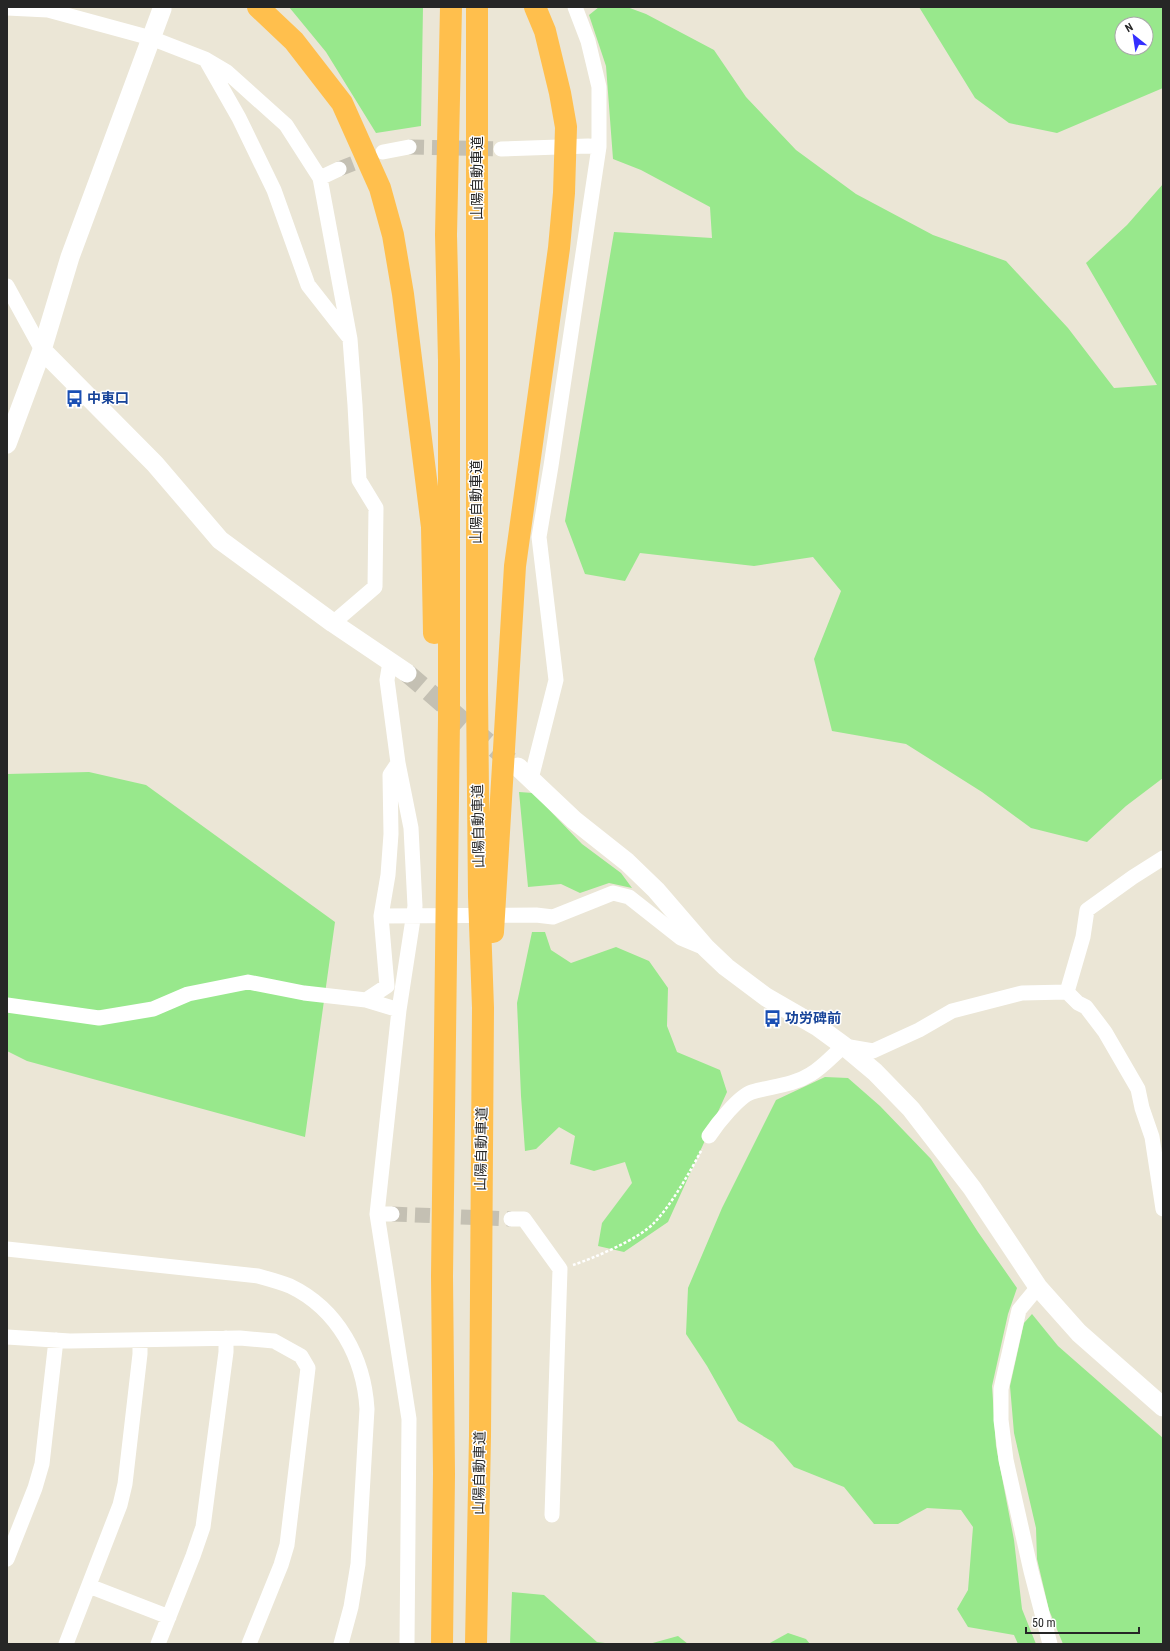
<svg xmlns="http://www.w3.org/2000/svg" width="1170" height="1651" font-family="'Roboto Condensed','Noto Sans JP',sans-serif">
  <rect width="100%" height="100%" fill="#ebe6d6"/>
  <path fill="#98e88c" fill-rule="evenodd" d="M289,7H423L421,126L376,133L326,52Z
    M599,7H627L646,14L714,50L746,97L796,150L856,194L933,235L1006,261L1068,328L1114,388L1157,385L1086,263L1127,225L1163,184V778L1126,806L1087,842L1031,828L982,792L906,744L832,731L814,659L841,591L813,557L754,566L640,553L625,581L585,574L565,521L614,232L712,238L710,207L641,170L613,159L606,66L589,15Z
    M919,7H1163V88L1057,133L1009,123L975,98ZM1122,24H1146V48H1122Z
    M89,772L146,785L335,922L305,1137L27,1061L7,1051V774Z
    M519,792L533,793L582,844L621,873L632,888L609,883L580,893L561,884L528,887Z
    M532,932H545L551,950L571,963L616,947L649,961L668,988L667,1026L677,1052L720,1070L727,1092L668,1222L624,1252L598,1246L602,1223L632,1183L625,1162L594,1171L570,1164L575,1136L559,1127L536,1149L525,1151L521,1096L517,1003Z
    M825,1077L848,1078L880,1106L931,1159L978,1232L1017,1288L1008,1314L992,1386L996,1446L1014,1540L1022,1609L1036,1644H1018L1014,1635L968,1627L957,1609L968,1590L973,1527L961,1510L927,1508L898,1524H874L844,1487L794,1467L773,1442L738,1421L707,1366L686,1334L688,1288L722,1208L776,1100Z
    M1032,1314L1058,1346L1163,1438V1644H1063L1049,1610L1037,1559L1036,1528L1014,1433L1010,1386L1024,1323Z
    M512,1592L544,1595L597,1642L613,1644H510Z
    M788,1633L806,1639L810,1644H768Z
    M678,1636L688,1644H649Z"/>
  <g fill="none" stroke-linecap="round" stroke-linejoin="round">
    <path stroke="#c4c0b3" stroke-width="15" stroke-dasharray="15 8" stroke-linecap="butt" d="M409,147L501,149
      M339,169L375,155
      M392,1214L511,1219"/>
    <path stroke="#c4c0b3" stroke-width="19" stroke-dasharray="19 10" stroke-linecap="butt" d="M407,673L512,763"/>
    <path stroke="#fff" stroke-width="2.5" stroke-dasharray="3 2" stroke-linecap="butt" d="M573,1265C594,1258 639,1239 654,1223C672,1204 690,1172 702,1149"/>
    <path stroke="#fff" stroke-width="15" d="M7,8L48,10L151,38L205,59L227,72L286,125L320,178L350,339L355,405L359,480L376,508L375,587L333,623
      M206,60L239,118L274,190L308,285L348,336
      M501,149L588,146L599,147
      M383,152L409,147
      M320,178L339,169
      M7,286L42,350
      M390,662L387,680L398,763L411,828L415,906L399,1010L377,1214L409,1419L407,1644
      M531,779L556,680L539,537L551,466L599,147V87L588,41L575,7
      M381,916L536,915L553,917L613,893L629,897L681,938L705,948
      M1067,992L1083,937L1087,910L1133,877L1163,858
      M366,1000L387,986L381,916L388,875L391,834L390,775L398,763
      M7,1005L99,1018L153,1009L188,994L248,982L304,993L366,1000L399,1010
      M709,1136C717,1124 739,1096 752,1092C772,1086 792,1086 811,1074C823,1067 833,1055 844,1046L873,1051L919,1030L952,1011L1022,993L1067,992L1078,1003L1086,1007L1105,1032L1138,1089L1142,1108L1152,1137L1163,1209
      M377,1214H392
      M511,1219H524L560,1269L552,1515
      M7,1249L258,1276C269,1279 280,1282 290,1286C338,1309 364,1358 367,1409L358,1564L351,1607L341,1644
      M1038,1287L1019,1310L1001,1389V1420L1006,1460L1031,1571L1050,1644
      M7,1337L70,1341L240,1338L274,1341L301,1356L308,1368L287,1545L281,1565L249,1644
      M7,1559L35,1488L42,1464L56,1340
      M89,1586L169,1617
      M66,1644L120,1505L125,1484L140,1354V1340
      M158,1644L193,1556L203,1527L226,1352V1338"/>
    <path stroke="#fff" stroke-width="19" d="M42,350L155,464L220,540L333,623L407,673
      M7,444L42,350L70,257L162,9
      M518,767L574,820L627,862L656,890L706,948L726,967L766,997L818,1027L844,1046L875,1072L911,1109L972,1188L1038,1287L1079,1333L1163,1407"/>
    <path stroke="#ffbf4d" stroke-width="22" d="M258,7L294,41L342,103L380,188L393,235L403,294L418,415L432,527L434,633
      M493,932L515,566L559,248L564,193L566,127L560,93L545,31L535,7
      M442,1644L444,1474L442,1276L449,719V360L446,235L451,7
      M476,1644L480,1436L483,1008L479,896L477,691V7"/>
  </g>
  <defs>
    <symbol id="bus-bare" viewBox="-9 -9 18 18"><path d="M-5-6H5V4H4V6H2V4H-2V6H-4V4H-5ZM-3.5-4V0h7V-4ZM-3.5 1.2v1.5H-2V1.2ZM2 1.2v1.5H3.5V1.2Z" fill="#1a4fb4" stroke="#fff" stroke-width="2.5" paint-order="stroke"/></symbol>
  </defs>
  <g fill-rule="evenodd">
    <use href="#bus-bare" x="62" y="386" width="25" height="25"/>
    <use href="#bus-bare" x="760" y="1006" width="25" height="25"/>
  </g>
  <g text-anchor="middle" dominant-baseline="central" stroke-width="3" stroke-linejoin="round" paint-order="stroke">
    <g font-size="14" fill="#262626" stroke="#fff">
      <text transform="translate(477 178) rotate(-90)">山陽自動車道</text>
      <text transform="translate(476 502) rotate(-90)">山陽自動車道</text>
      <text transform="translate(478 826) rotate(-91)">山陽自動車道</text>
      <text transform="translate(481 1149) rotate(-89)">山陽自動車道</text>
      <text transform="translate(479 1473) rotate(-89)">山陽自動車道</text>
    </g>
    <g font-size="14" font-weight="bold" fill="#164399" stroke="#fff" text-anchor="start">
      <text x="87" y="398">中東口</text>
      <text x="785" y="1018">功労碑前</text>
    </g>
  </g>
  <rect width="1170" height="1651" fill="none" stroke="#262626" stroke-width="16"/>
  <g transform="translate(1134 36) rotate(330)"><circle r="19" fill="#ffffff" stroke="#a8a8a8"/>
  <path d="M0-3L7 15L0 10L-7 15Z" fill="#342fff"/>
  <text y="-6" font-size="11" font-weight="bold" text-anchor="middle" fill="#262626">N</text>
  </g>
  <path d="M1026 1627v6h113v-6" fill="none" stroke="#262626" stroke-width="2"/>
  <text x="1032" y="1627" font-size="12" fill="#262626" stroke="#ffffff" stroke-width="3" paint-order="stroke">50 m</text>
</svg>
